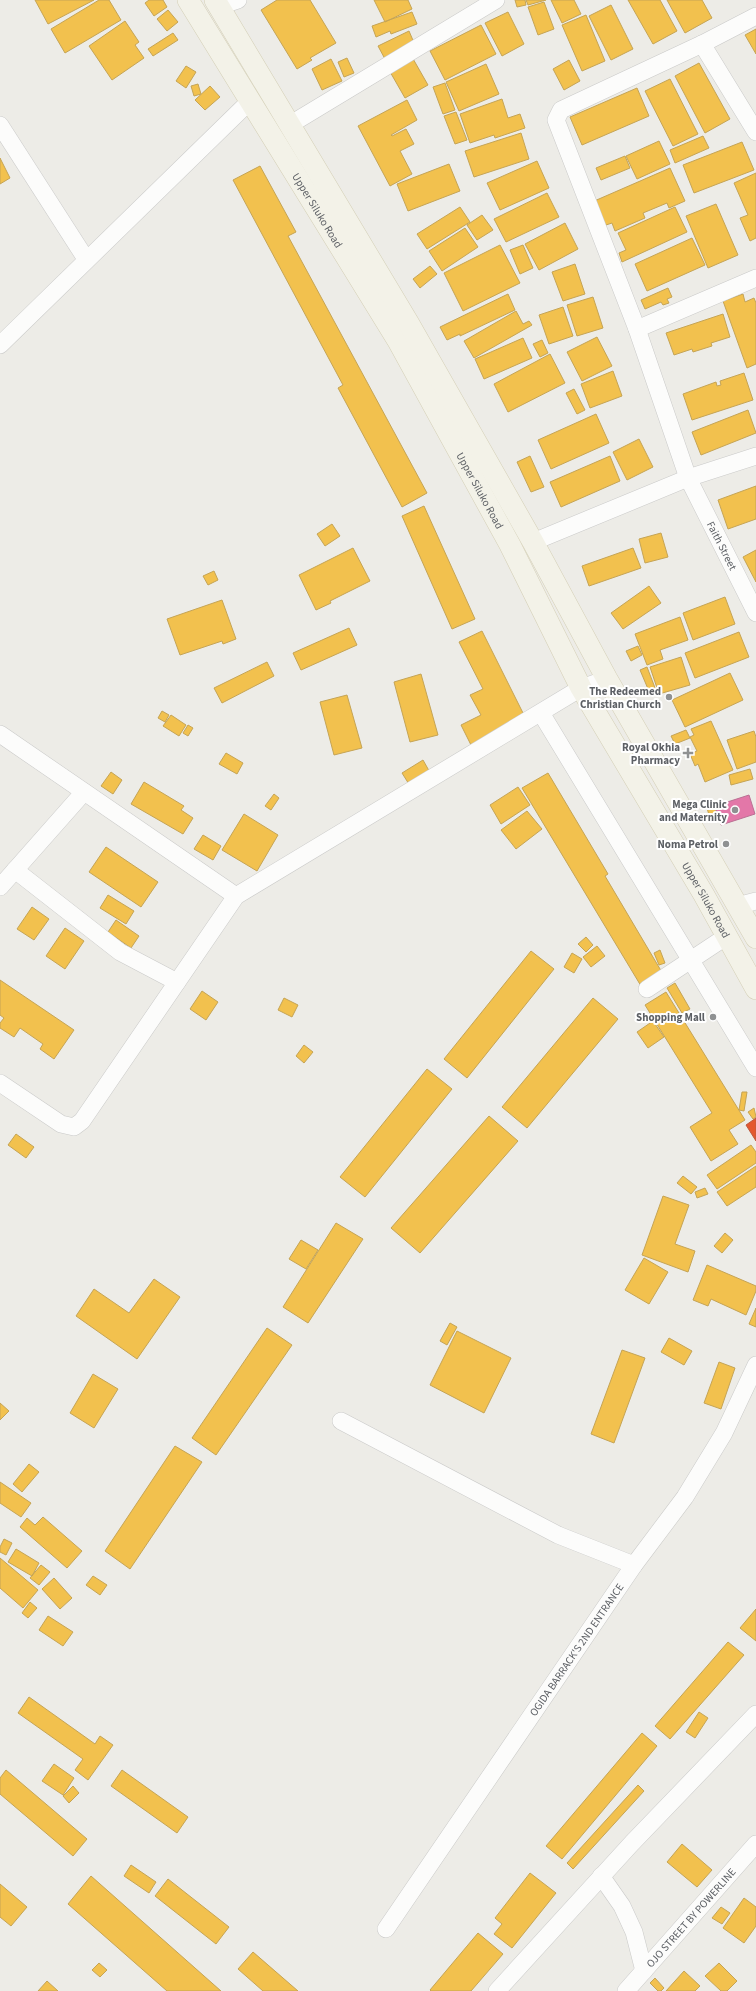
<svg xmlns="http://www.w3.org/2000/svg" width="756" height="1991" font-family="'Source Sans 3',sans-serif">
  <rect width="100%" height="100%" fill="#edece7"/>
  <path fill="#f2c14e" stroke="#c5a455" d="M35,0H94L48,24Z
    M99,0H109L121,20L65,53L51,29Z
    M149,0H163L167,7L154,16L145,3Z
    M277,0H310L336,43L310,58L312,60L297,69L261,10Z
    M374,0H408L412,9L385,22Z
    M515,0H525L526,5L517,7Z
    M526,0H546L528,5Z
    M551,0H574L581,14L562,23Z
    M628,0H660L677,31L653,44Z
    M667,0H702L712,18L685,33Z
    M544,2L554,29L538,35L528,7Z
    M611,5L633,49L611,60L589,16Z
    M168,10L178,22L167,31L157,19Z
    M412,12L417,24L391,34L390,31L376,37L372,26Z
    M508,12L524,44L502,56L485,23Z
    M586,15L605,61L582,71L562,25Z
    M125,21L139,42L135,45L144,58L112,80L89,46Z
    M481,25L496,54L445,80L430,51Z
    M756,29V54L745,35Z
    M409,31L415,45L385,59L378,46Z
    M173,33L178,40L153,56L148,49Z
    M412,57L428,85L405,98L389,70Z
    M347,58L354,73L344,77L338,62Z
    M331,59L342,81L322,90L312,69Z
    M569,60L580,81L564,90L553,69Z
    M699,63L730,119L705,133L675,76Z
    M486,64L499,94L459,111L446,82Z
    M186,66L196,72L186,88L176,81Z
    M670,79L698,134L673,146L645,91Z
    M445,83L455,110L443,114L433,87Z
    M198,84L201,94L194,96L191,86Z
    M210,86L220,97L205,110L195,100Z
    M637,88L649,116L582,145L570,117Z
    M502,99L508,118L520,114L525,128L495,138L494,135L470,143L460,114Z
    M407,100L417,120L391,135L392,136L406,129L414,144L400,151L412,174L390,186L358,126Z
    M456,112L467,140L455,144L444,116Z
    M521,133L529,159L474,177L465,151Z
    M703,136L709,148L675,163L670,150Z
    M659,141L670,164L637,179L626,156Z
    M742,142L754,170L694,193L683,165Z
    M625,156L630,168L601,180L596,168Z
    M0,158L10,178L0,184Z
    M537,161L549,188L500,210L487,183Z
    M449,164L460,191L408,211L397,184Z
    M260,166L296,232L288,236L427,493L402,507L338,388L343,385L233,180Z
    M670,168L685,201L669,208L667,203L643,213L645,218L615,231L612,223L603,226L592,202Z
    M756,173V238L750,241L740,218L748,215L734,183Z
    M547,193L559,217L506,242L494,219Z
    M716,204L738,255L708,268L686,216Z
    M460,207L470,222L427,249L417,234Z
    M675,207L687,232L622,262L619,253L626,250L618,233Z
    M482,215L493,230L477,240L467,225Z
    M565,223L578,249L539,270L525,244Z
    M465,228L478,247L442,271L429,251Z
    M692,238L705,265L647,291L635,264Z
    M500,245L520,283L463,311L444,273Z
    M523,245L533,268L520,274L510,250Z
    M575,264L585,294L563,301L552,272Z
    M430,266L437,274L420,288L413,279Z
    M668,288L672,297L667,299L669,303L663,305L661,302L645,309L641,300Z
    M508,294L515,310L460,336V334L447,340L440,327Z
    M743,294L745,302L754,298L756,303V364L747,368L723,301Z
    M593,297L603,328L577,336L567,305Z
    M563,307L573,336L549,344L539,315Z
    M516,311L523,324L529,321L532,325L474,358L464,341Z
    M723,314L730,337L711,343L712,346L693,352L692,349L674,355L666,333Z
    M597,337L612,366L582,381L567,352Z
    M523,338L532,358L484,379L475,359Z
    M542,340L548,353L540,357L533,344Z
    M550,354L565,383L508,412L494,384Z
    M613,371L622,396L590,408L581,384Z
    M744,373L753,400L692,420L683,394L716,382L717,386L721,385L720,381Z
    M574,389L585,410L577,414L566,393Z
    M748,410L756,433L701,455L692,432Z
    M596,414L609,443L551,469L538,440Z
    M639,439L653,467L627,480L613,452Z
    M530,456L544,487L531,492L517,462Z
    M610,456L620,481L561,507L550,482Z
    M756,486V519L728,529L718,500Z
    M424,506L475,619L452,629L402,516Z
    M332,524L340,536L325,546L317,534Z
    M661,533L668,557L645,563L639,539Z
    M353,548L370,581L330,601L331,603L316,610L299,575Z
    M633,548L641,568L589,586L582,566Z
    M756,550V582L743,557Z
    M214,571L218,580L208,585L203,576Z
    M649,586L661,603L623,629L611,613Z
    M725,597L735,624L693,640L683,613Z
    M222,600L236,639L223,644L222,641L180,655L167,619Z
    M680,617L688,640L660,650L663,659L647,665L635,634Z
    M349,628L357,645L301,670L293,653Z
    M482,631L526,719L471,745L461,725L481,715L470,695L483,689L459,642Z
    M739,632L749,657L695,678L685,653Z
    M638,646L642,655L631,661L626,651Z
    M681,657L690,685L659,694L650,667Z
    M267,662L274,676L222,703L214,688Z
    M647,667L657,693L651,696L640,670Z
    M730,673L743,700L685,727L672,700Z
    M421,674L438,735L410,742L394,682Z
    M347,695L362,748L334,755L320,702Z
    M162,711L169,715L165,722L158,718Z
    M171,715L186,725L179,736L163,726Z
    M711,721L733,770L705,782L698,764L695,766L690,754L697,751L690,737L694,735L691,729Z
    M188,725L193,728L188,736L183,733Z
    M686,730L690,738L675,744L671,736Z
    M754,731L756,737V762L737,769L727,740Z
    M226,753L243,763L237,774L219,764Z
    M423,760L432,776L412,789L402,773Z
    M750,769L753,779L731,785L729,775Z
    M111,772L122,780L113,794L101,786Z
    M548,773L608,874L605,876L663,974L641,986L522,788Z
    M144,782L184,806L181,810L193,818L183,834L131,804Z
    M518,787L530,805L501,824L490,805Z
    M274,794L279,798L271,810L265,806Z
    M714,806L716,813L709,815L707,808Z
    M527,811L542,829L516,849L501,830Z
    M244,814L278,835L257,871L222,850Z
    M203,835L221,846L213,860L194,849Z
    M106,847L158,882L141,907L89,872Z
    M108,895L134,911L126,924L100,908Z
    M32,907L49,919L34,940L17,929Z
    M116,920L139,936L131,948L108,932Z
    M65,928L84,941L65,969L46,956Z
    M586,937L593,945L586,952L578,944Z
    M597,946L605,956L591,967L583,957Z
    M660,950L665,963L659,965L654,953Z
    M531,951L554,969L467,1078L444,1059Z
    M572,953L582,959L574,973L564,967Z
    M0,980L74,1030L54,1059L40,1049L43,1044L20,1028L14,1037L0,1028V1023L4,1018L0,1015Z
    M675,983L690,1009L682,1013L667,988Z
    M202,991L218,1002L206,1020L190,1009Z
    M666,992L745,1120L729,1130L738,1144L711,1161L690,1127L712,1113L645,1005Z
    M284,998L298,1005L292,1017L278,1010Z
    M593,998L618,1019L527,1128L502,1107Z
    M653,1021L664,1037L648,1048L637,1032Z
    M304,1045L313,1052L304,1063L296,1056Z
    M427,1069L452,1089L365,1197L340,1177Z
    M742,1092H747L744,1111L739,1110Z
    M754,1108L756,1117L753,1119L748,1112Z
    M489,1116L518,1141L420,1253L391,1228Z
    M16,1134L34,1147L26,1158L8,1145Z
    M751,1145L756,1152V1163L717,1189L707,1175Z
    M756,1166V1187L727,1206L717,1192Z
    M683,1176L697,1187L691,1194L677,1183Z
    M705,1188L708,1194L697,1198L695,1192Z
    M663,1196L689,1205L675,1244L695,1251L688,1272L642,1255Z
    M336,1223L363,1239L308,1323L283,1307Z
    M725,1233L733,1240L722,1253L714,1246Z
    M301,1240L318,1250L306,1269L289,1259Z
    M644,1258L668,1272L649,1304L625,1290Z
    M707,1265L756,1286V1291L746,1315L711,1299L708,1306L693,1300Z
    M154,1279L180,1297L137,1359L76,1316L94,1289L129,1313Z
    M756,1308V1327L749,1324Z
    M450,1323L457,1327L447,1345L440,1341Z
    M267,1328L292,1345L216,1455L192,1438Z
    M457,1331L511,1358L484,1413L430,1385Z
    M669,1338L692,1351L684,1365L661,1352Z
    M622,1350L645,1358L614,1443L591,1434Z
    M719,1362L735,1368L721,1409L704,1403Z
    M93,1374L118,1389L94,1428L70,1413Z
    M0,1403L9,1411L0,1420Z
    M175,1446L202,1462L130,1569L105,1551Z
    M29,1464L39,1472L22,1492L13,1484Z
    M0,1482L31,1503L21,1517L0,1503Z
    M43,1517L82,1551L67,1568L20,1527L27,1518L35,1525Z
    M4,1539L12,1543L6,1555L0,1552V1547Z
    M16,1549L39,1563L32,1576L8,1562Z
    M0,1558L38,1590L23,1608L0,1588Z
    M41,1565L50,1572L39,1585L30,1578Z
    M93,1576L107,1585L100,1595L86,1585Z
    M54,1578L72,1598L60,1609L42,1589Z
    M30,1602L37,1608L28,1618L22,1613Z
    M756,1609V1641L740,1628Z
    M48,1616L73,1632L63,1646L39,1630Z
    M728,1642L744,1655L670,1739L655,1726Z
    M29,1697L95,1744L100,1736L113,1745L88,1780L75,1770L83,1759L18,1713Z
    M699,1712L708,1718L695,1738L686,1732Z
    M642,1733L657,1746L562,1859L546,1846Z
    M54,1764L74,1778L63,1795L42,1781Z
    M6,1770L87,1839L73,1856L0,1794V1778Z
    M122,1770L188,1817L177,1833L111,1786Z
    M638,1785L644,1791L573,1869L567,1863Z
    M73,1786L79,1793L69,1803L63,1796Z
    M682,1844L712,1870L697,1887L667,1862Z
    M131,1865L156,1882L149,1893L124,1876Z
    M530,1873L556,1893L512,1948L494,1934L502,1924L495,1918Z
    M91,1876L221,1991H167L68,1904Z
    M168,1879L229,1927L216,1944L155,1896Z
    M0,1884L27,1907L11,1926L0,1917Z
    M744,1898L756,1907V1926L744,1943L723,1928Z
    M721,1907L730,1913L722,1924L712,1918Z
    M478,1933L503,1954L471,1991H431L430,1990Z
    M253,1952L298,1991H263L238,1969Z
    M99,1963L107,1970L100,1977L92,1970Z
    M719,1963L737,1981L727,1991H721L705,1976Z
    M684,1971L700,1986L695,1991H666Z
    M655,1978L664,1988L661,1991H658L650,1983Z
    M47,1981L58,1991H38Z"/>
  <path fill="#e4572e" stroke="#bc5a3e" d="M756,1118V1141L746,1125Z"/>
  <path fill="#e377a8" stroke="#bb7094" d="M749,795L755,814L721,825L715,806Z"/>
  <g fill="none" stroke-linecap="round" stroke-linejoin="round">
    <defs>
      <g id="minor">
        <path d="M220,6L238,0"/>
        <path id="s1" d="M756,16L702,44L561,110L556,120L637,329L688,478L756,613"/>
        <path d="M702,44L756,132"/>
        <path d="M291,124L496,0"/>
        <path d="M0,125L86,259"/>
        <path d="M637,329L756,278"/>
        <path d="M0,345L251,100"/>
        <path d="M533,542L688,478L756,456"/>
        <path d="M541,713L756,1068"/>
        <path d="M0,734L236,896"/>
        <path d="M15,870L120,952L177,982"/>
        <path d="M0,887L84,792"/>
        <path d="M737,906L756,901"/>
        <path d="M647,989L727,936"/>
        <path d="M0,1083L61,1124L74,1127L82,1121L236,896L581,688L607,679"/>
        <path d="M341,1421L558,1535L634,1565"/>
        <path d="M601,1876L622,1906L634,1932L644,1971"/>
        <path id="s2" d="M386,1929L634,1565L685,1497L724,1433L756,1365"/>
        <path d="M497,1991L632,1843L756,1714"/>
        <path id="s3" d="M626,1991L756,1844"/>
      </g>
      <g id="major">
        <path id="s4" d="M188,0L398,341L510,545L581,688L704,895L756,989"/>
        <path d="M215,0L409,324L533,542L607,679L756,938"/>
      </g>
    </defs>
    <use href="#minor" stroke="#cacac9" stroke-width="18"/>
    <use href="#major" stroke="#d4cfb6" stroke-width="22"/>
    <use href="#minor" stroke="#fcfcfb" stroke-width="17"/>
    <use href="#major" stroke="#f3f2e8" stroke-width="21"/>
  </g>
  <g fill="#8f9192" stroke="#fff" stroke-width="1.5">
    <circle cx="669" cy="697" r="4"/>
    <path d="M686 747h4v4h4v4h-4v4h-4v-4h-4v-4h4z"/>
    <circle cx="735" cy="810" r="4"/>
    <circle cx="726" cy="844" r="4"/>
    <circle cx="713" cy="1017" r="4"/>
  </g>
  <g text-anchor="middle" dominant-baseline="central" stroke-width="4" stroke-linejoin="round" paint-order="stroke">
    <g font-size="11" fill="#5d6065" stroke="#fff">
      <text stroke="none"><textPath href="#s4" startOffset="247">Upper Siluko Road</textPath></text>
      <text stroke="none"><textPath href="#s4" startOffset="571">Upper Siluko Road</textPath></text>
      <text stroke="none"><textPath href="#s1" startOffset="685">Faith Street</textPath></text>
      <text stroke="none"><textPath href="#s4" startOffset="1039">Upper Siluko Road</textPath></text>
      <text stroke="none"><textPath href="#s2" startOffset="338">OGIDA BARRACK'S 2ND ENTRANCE</textPath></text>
      <text stroke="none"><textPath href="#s3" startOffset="98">OJO STREET BY POWERLINE</textPath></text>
    </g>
    <g font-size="11" font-weight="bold" fill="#5d6065" stroke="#fff" text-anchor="end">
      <text x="661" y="691">The Redeemed<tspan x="661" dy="13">Christian Church</tspan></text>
      <text x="680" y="747">Royal Okhia<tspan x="680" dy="13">Pharmacy</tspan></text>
      <text x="727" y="804">Mega Clinic<tspan x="727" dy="13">and Maternity</tspan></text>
      <text x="718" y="844">Noma Petrol</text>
      <text x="705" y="1017">Shopping Mall</text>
    </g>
  </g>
</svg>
